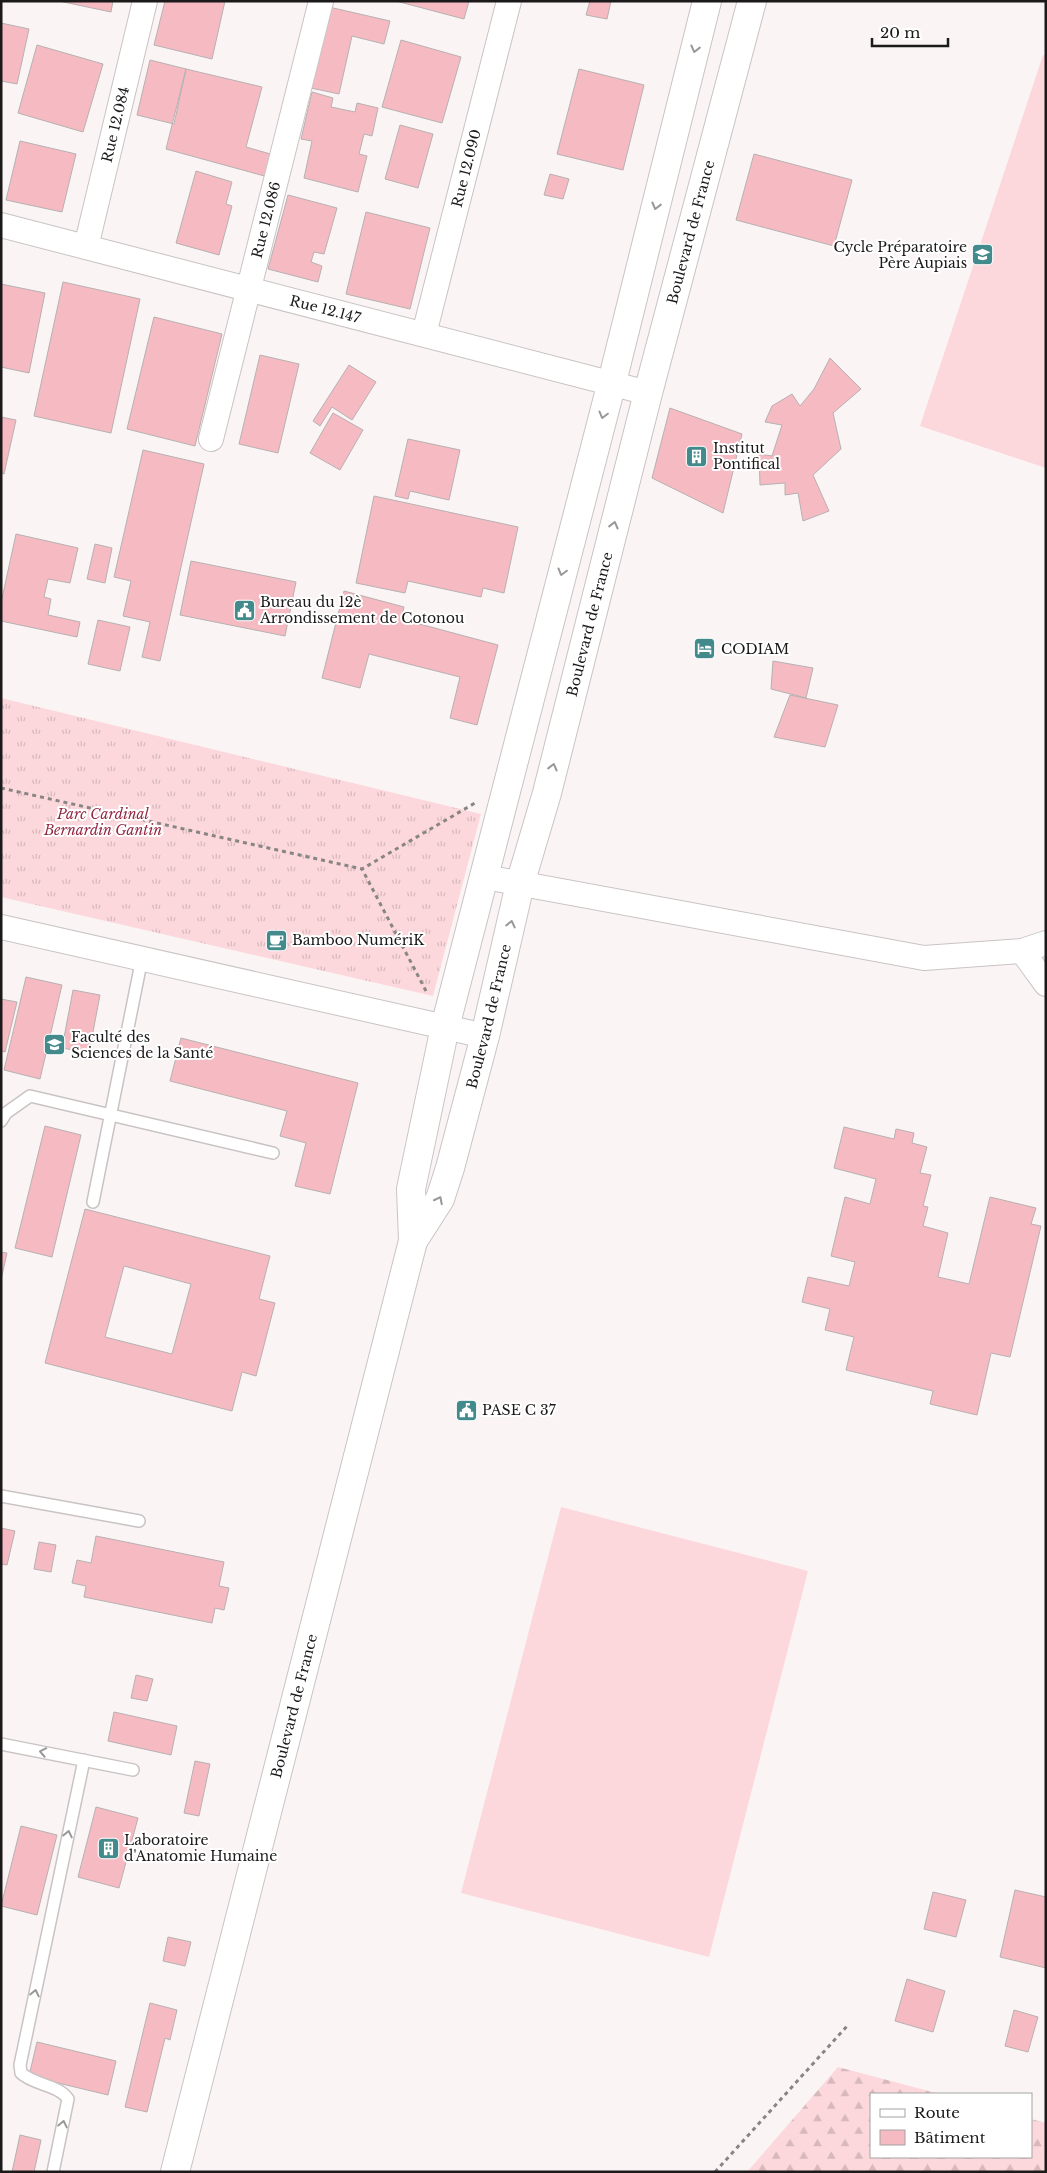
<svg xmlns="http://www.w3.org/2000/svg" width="1047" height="2173" font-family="'Libre Baskerville',serif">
  <defs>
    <pattern id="grass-tufts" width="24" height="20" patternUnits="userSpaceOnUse" patternTransform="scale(1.25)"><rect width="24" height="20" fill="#fcd8dc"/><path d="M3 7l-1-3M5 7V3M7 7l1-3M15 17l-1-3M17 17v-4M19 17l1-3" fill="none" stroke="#d7b9bc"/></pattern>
    <pattern id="forest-firs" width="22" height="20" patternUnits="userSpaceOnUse" patternTransform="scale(1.25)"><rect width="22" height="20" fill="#fcd8dc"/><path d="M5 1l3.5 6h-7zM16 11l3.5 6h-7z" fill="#d7b9bc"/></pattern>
  </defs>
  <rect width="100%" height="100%" fill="#fbf4f5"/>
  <path fill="url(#grass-tufts)" d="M1,698L481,814L433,996L1,897Z"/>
  <path fill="url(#forest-firs)" d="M838,2067L940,2094H871V2157H1031V2119L1046,2123V2172H747Z"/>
  <path fill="#fcd8dc" d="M1043,55L1046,56V468L920,426Z
    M561,1507L808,1571L709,1957L461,1893Z"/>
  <path fill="#f6bbc2" stroke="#b7b0b1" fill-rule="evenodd" d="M59,1H113L111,12Z
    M165,1H225L212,59L154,45Z
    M396,1H469L464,19Z
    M590,1H611L607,19L586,15Z
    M329,7L390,21L384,44L352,36L339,94L311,88Z
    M1,23L29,29L17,84L1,81Z
    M401,40L461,57L442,123L382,107Z
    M37,45L103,64L83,132L18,113Z
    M150,60L186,69L174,124L137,115Z
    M186,69L262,87L246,147L274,155L268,177L166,149Z
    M579,69L644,85L623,170L557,154Z
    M312,92L333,98L331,107L355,112L357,103L378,108L372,136L364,134L359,154L367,156L358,192L304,178L312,141L301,139Z
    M400,125L433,134L418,188L385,179Z
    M20,141L76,154L62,212L6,200Z
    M754,154L852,180L834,246L736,220Z
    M196,171L232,182L226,204L232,206L219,255L176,243Z
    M550,174L569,179L563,199L544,195Z
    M288,195L337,208L324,254L314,252L311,262L322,266L318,282L268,269Z
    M366,212L430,228L410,309L346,294Z
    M63,282L140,299L111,433L34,416Z
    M1,284L45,293L29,373L1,367Z
    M154,317L222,334L195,446L127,429Z
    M260,355L299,364L278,453L239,444Z
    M830,358L861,389L833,413L841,449L813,475L829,511L803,521L798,493L785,495V483L760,485L759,454L772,456L782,425L765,422L772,406L792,394L800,406L814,389Z
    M349,365L376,382L352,420L332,407L320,426L313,421Z
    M670,408L742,434L723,513L652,478Z
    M333,413L363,430L340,470L310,453Z
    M1,417L16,420L4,474L1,473Z
    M408,439L460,450L449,500L410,491L408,499L395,496Z
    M143,450L204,464L160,661L142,657L150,622L123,616L131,581L114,577Z
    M374,496L518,527L504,593L483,588L481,597L408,581L405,593L356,583Z
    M16,534L78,548L70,583L48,579L44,597L51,599L48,615L80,622L77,637L1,621V603Z
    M95,544L112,548L105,583L87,579Z
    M191,561L296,582L285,636L180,615Z
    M344,591L404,607L401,619L498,645L477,725L450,718L460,677L369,654L360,688L322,678Z
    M98,620L130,627L120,671L88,664Z
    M773,661L813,668L806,698L771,689Z
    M790,695L838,705L825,747L774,737Z
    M26,977L62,985L40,1079L4,1070Z
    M73,990L100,995L89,1053L62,1048Z
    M1,999L17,1002L5,1052L1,1051Z
    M181,1038L358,1083L330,1194L295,1186L306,1143L280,1136L287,1111L170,1081Z
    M45,1126L81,1135L52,1257L15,1248Z
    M844,1127L894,1139L896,1129L914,1133L912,1143L927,1147L920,1173L931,1175L923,1206L928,1207L923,1226L948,1233L938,1277L969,1284L990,1197L1036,1208L1031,1224L1041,1226L1010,1357L991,1353L977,1415L930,1404L933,1391L846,1370L854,1337L825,1330L830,1309L802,1302L808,1277L849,1286L855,1262L831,1256L845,1197L870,1204L876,1179L834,1168Z
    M85,1209L270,1256L259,1299L275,1303L256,1376L242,1372L232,1411L45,1363ZM124,1266L191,1284L172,1354L105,1337Z
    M1,1252L7,1253L1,1280Z
    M1,1528L15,1531L7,1565L1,1564Z
    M96,1536L224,1562L219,1586L229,1588L224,1610L215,1608L212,1623L84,1597L86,1586L72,1583L77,1560L91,1563Z
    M39,1542L56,1545L51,1572L34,1569Z
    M136,1675L153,1679L147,1701L131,1698Z
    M114,1712L177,1726L171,1755L108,1741Z
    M195,1761L210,1764L199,1816L184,1813Z
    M96,1807L138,1818L119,1888L78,1877Z
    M21,1826L57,1835L37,1915L1,1906Z
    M1015,1890L1046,1897V1968L1000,1957Z
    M933,1892L966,1900L956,1937L924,1929Z
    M168,1937L191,1942L185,1966L163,1961Z
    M907,1979L945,1991L933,2032L895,2021Z
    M150,2003L177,2010L170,2040L165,2038L147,2112L125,2107Z
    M1014,2010L1038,2017L1028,2052L1005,2046Z
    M37,2042L116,2061L108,2095L29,2076Z
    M20,2135L41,2140L34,2172H12Z"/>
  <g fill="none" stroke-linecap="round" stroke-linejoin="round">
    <defs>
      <path id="lane" d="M1,1121L6,1113L30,1096L273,1153
        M93,1202L142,958
        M1,1496L139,1521
        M1,1744L133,1770
        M53,2172L68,2099C59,2085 34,2085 21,2073L20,2065L84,1760"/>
      <g id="street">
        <path id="s1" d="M1,225L648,393"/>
        <path id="s2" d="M86,247L145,1"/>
        <path id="s3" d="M424,334L509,1"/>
        <path id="s4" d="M211,439L321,1"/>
        <path d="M485,877L924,958L1022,951L1046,943"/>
        <path d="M1,927L485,1036"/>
        <path d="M1022,951L1046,984"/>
      </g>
      <g id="secondary">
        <path id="s5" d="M413,1241L440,1199L450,1168L485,1036L520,884L547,793L648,393L752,1"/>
        <path id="s6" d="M175,2172L413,1241L411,1189L445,1027L612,382L707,1"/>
      </g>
    </defs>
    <use href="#lane" stroke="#cac3c4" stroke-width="14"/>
    <use href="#street" stroke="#cac3c4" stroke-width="26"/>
    <use href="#secondary" stroke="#cac3c4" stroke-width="30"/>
    <path stroke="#898585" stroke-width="3" stroke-dasharray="4 4" stroke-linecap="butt" d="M1,788L362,869
      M426,991L362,869L475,803
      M715,2172L848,2025"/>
    <use href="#lane" stroke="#fff" stroke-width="11"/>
    <use href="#street" stroke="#fff" stroke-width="24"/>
    <use href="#secondary" stroke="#fff" stroke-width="28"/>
  </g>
  <defs><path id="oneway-chevron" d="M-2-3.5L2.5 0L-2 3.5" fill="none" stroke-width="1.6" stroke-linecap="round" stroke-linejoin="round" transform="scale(1.25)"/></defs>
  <g stroke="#989898">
    <use href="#oneway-chevron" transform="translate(695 49) rotate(104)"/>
    <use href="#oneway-chevron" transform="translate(656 206) rotate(104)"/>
    <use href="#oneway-chevron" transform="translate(603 415) rotate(105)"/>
    <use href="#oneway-chevron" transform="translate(614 525) rotate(-76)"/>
    <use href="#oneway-chevron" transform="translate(562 572) rotate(105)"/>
    <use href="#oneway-chevron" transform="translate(553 767) rotate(-76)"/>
    <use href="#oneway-chevron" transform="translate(511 924) rotate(-77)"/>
    <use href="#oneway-chevron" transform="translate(439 1200) rotate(-63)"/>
    <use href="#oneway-chevron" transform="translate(43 1752) rotate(-169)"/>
    <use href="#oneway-chevron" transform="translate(68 1834) rotate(-78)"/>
    <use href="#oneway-chevron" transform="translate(35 1993) rotate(-78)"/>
    <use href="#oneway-chevron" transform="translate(63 2124) rotate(-78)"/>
  </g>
  <defs>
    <symbol id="university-square" viewBox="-11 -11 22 22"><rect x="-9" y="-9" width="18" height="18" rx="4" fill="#428a8c" stroke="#fff"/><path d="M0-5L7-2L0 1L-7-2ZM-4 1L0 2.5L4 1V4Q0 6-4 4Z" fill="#fff"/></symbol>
    <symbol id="building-square" viewBox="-11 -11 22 22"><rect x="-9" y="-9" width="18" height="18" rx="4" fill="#428a8c" stroke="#fff"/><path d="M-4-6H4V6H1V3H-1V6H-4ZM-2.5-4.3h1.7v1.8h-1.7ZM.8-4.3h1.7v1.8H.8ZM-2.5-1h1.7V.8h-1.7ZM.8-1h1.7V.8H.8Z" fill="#fff"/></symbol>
    <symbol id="civic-square" viewBox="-11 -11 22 22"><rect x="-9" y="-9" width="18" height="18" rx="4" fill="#428a8c" stroke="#fff"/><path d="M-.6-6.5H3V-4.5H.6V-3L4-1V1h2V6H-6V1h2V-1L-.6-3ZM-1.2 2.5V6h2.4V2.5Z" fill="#fff"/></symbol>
    <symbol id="hotel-square" viewBox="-11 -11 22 22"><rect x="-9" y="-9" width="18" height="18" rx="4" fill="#428a8c" stroke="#fff"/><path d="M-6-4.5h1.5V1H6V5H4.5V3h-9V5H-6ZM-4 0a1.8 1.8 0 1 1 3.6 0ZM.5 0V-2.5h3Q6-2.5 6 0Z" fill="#fff"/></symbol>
    <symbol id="cafe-square" viewBox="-11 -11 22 22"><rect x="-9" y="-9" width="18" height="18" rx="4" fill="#428a8c" stroke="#fff"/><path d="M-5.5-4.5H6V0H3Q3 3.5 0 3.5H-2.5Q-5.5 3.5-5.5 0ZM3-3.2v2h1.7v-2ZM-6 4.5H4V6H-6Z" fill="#fff"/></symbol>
  </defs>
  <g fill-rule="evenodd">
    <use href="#university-square" x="970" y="242" width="25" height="25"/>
    <use href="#building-square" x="684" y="444" width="25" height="25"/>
    <use href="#civic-square" x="232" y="598" width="25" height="25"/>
    <use href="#hotel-square" x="692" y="636" width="25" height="25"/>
    <use href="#cafe-square" x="264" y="928" width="25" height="25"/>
    <use href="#university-square" x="42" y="1032" width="25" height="25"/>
    <use href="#civic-square" x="454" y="1398" width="25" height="25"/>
    <use href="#building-square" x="96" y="1836" width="25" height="25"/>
  </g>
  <g text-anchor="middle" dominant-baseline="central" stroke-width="4" stroke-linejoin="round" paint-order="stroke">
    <g font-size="14" fill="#1b1919" stroke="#fff">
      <text stroke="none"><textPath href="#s2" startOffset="126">Rue 12.084</textPath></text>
      <text stroke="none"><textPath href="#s3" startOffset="171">Rue 12.090</textPath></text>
      <text stroke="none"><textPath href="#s4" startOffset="226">Rue 12.086</textPath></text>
      <text stroke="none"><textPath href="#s5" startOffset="1049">Boulevard de France</textPath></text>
      <text stroke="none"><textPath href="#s1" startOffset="335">Rue 12.147</textPath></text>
      <text stroke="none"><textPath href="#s5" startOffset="644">Boulevard de France</textPath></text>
      <text stroke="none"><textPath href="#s5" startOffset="239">Boulevard de France</textPath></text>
      <text stroke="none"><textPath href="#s6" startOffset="481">Boulevard de France</textPath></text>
    </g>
    <g font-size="14" fill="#1b1919" stroke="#fff" text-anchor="start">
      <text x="967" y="247" text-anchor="end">Cycle Préparatoire<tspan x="967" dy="16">Père Aupiais</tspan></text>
      <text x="713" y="448">Institut<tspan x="713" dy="16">Pontifical</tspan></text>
      <text x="260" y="602">Bureau du 12è<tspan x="260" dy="16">Arrondissement de Cotonou</tspan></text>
      <text x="721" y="649">CODIAM</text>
      <text x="292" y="940">Bamboo NumériK</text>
      <text x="71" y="1037">Faculté des<tspan x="71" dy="16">Sciences de la Santé</tspan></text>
      <text x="482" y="1410">PASE C 37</text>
      <text x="124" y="1840">Laboratoire<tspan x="124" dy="16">d'Anatomie Humaine</tspan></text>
    </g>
    <g font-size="14" font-style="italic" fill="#942942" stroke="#fff">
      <text x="103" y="814">Parc Cardinal<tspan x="103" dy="16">Bernardin Gantin</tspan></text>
    </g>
  </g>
  <rect width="1047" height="2173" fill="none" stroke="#1b1919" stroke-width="5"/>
  <rect x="870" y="2093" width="162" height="65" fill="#ffffff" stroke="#a4a3a3"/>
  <rect x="880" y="2109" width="25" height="8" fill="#ffffff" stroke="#a4a3a3"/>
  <text x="914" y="2118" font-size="15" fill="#1b1919">Route</text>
  <rect x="880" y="2130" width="25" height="15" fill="#f6bbc2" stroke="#a4a3a3"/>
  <text x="914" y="2143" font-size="15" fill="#1b1919">Bâtiment</text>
  <path d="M872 38v8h76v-8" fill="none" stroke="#1b1919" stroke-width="2.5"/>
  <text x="880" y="38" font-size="15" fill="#1b1919" stroke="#ffffff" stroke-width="4" paint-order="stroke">20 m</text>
</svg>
